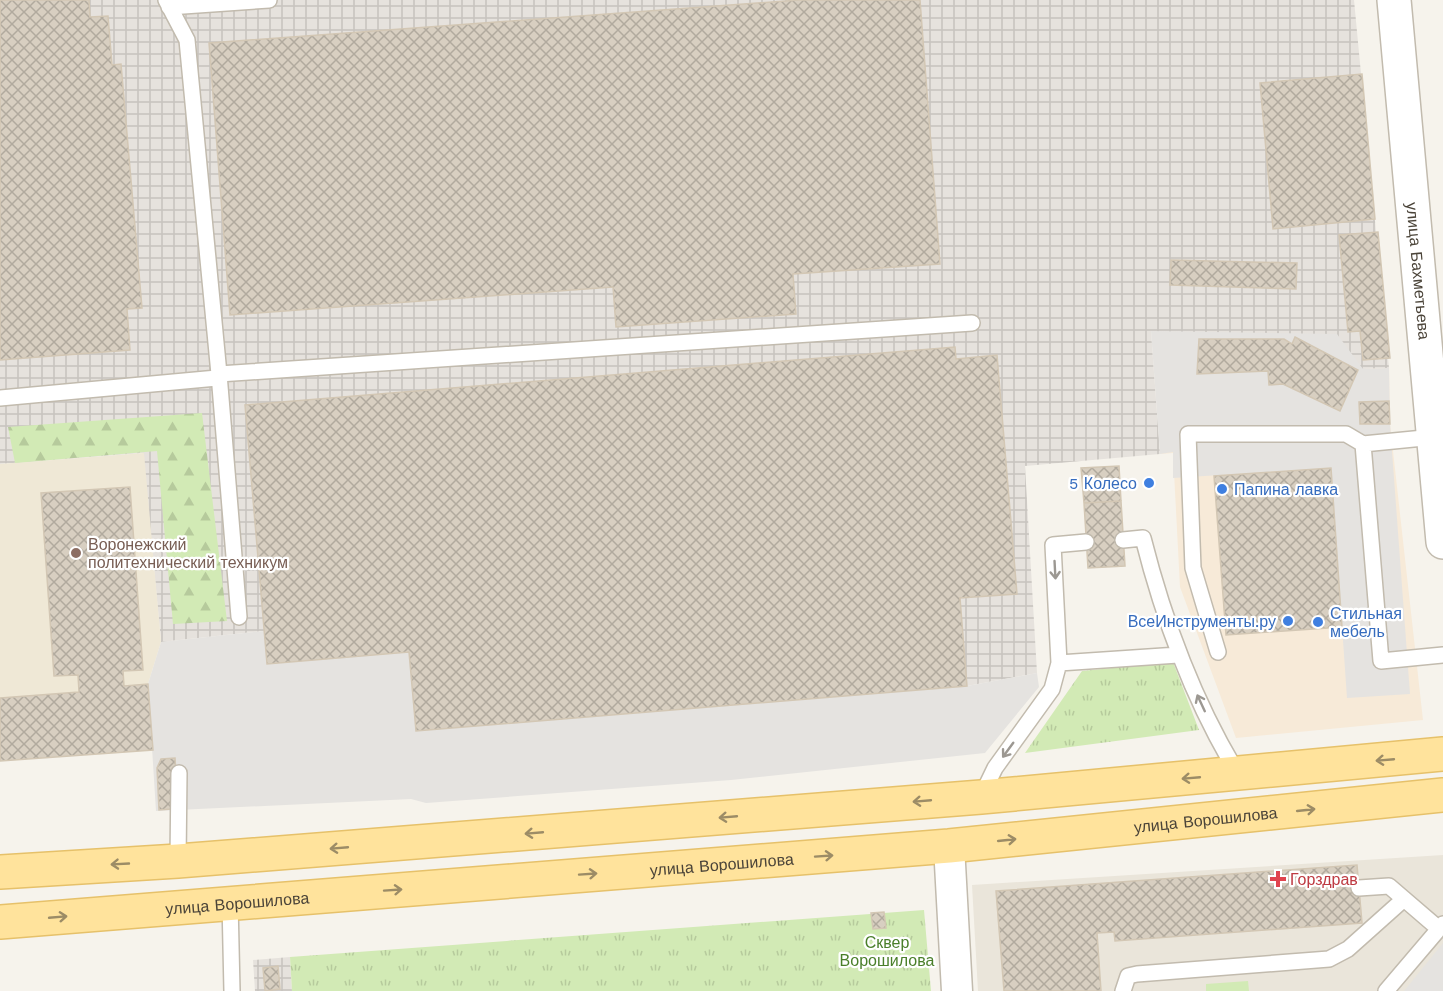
<svg xmlns="http://www.w3.org/2000/svg" width="1443" height="991" font-family="'Work Sans',sans-serif">
  <defs>
    <pattern id="industrial-grid" width="8" height="8" patternUnits="userSpaceOnUse" patternTransform="scale(1.5)"><rect width="8" height="8" fill="#e6e2dd"/><path d="M0 4h8M4 0v8" fill="none" stroke="#c7c3be"/></pattern>
    <pattern id="grass-tufts" width="24" height="20" patternUnits="userSpaceOnUse" patternTransform="scale(1.5)"><rect width="24" height="20" fill="#d2eab5"/><path d="M3 7l-1-3M5 7V3M7 7l1-3M15 17l-1-3M17 17v-4M19 17l1-3" fill="none" stroke="#b6ca9c"/></pattern>
    <pattern id="forest-firs" width="22" height="20" patternUnits="userSpaceOnUse" patternTransform="scale(1.5)"><rect width="22" height="20" fill="#d2eab5"/><path d="M5 1l3.5 6h-7zM16 11l3.5 6h-7z" fill="#b6ca9c"/></pattern>
    <pattern id="building-cross-hatch" width="8" height="8" patternUnits="userSpaceOnUse" patternTransform="scale(1.5)"><rect width="8" height="8" fill="#d8cfc1"/><path d="M0 0l8 8M0 8l8-8" fill="none" stroke="#b1aa9e"/></pattern>
  </defs>
  <rect width="100%" height="100%" fill="#f6f3ec"/>
  <path fill="#eae5da" d="M1443,855V991H978L972,885Z"/>
  <path fill="#f7ead8" d="M1389,368L1390,424L1423,720L1236,738L1180,587L1173,453L1160,454L1363,369Z"/>
  <path fill="url(#industrial-grid)" d="M0,0H1354L1389,368L1363,369L1151,331L1160,454L1025,466L1037,673L967,686L416,731L267,664L264,631L161,642L143,453L0,464Z
    M290,957L292,991H255L253,960Z"/>
  <path fill="#efe8d6" d="M144,453L161,642L148,684L0,761V464Z"/>
  <path fill="url(#grass-tufts)" d="M1173,662L1199,730L1025,753L1082,671Z
    M924,910L931,991H292L290,957Z"/>
  <path fill="url(#forest-firs)" d="M202,413L227,621L173,624L157,451L15,463L8,427Z"/>
  <path fill="#d2eab5" d="M1248,981L1249,991H1206V984Z"/>
  <path fill="#e5e3e0" d="M1151,331L1337,334L1363,369L1389,368L1390,424L1410,694L1347,698L1331,468L1173,478V452L1160,454Z
    M264,631L267,664L409,652L416,731L967,686L1037,673L1039,687L985,753L731,780L426,803L411,799L156,811L148,684L161,642Z
    M1443,943V991H1404Z"/>
  <path fill="url(#building-cross-hatch)" stroke="#d3c7b4" stroke-width="1.5" d="M0,0H89L90,17L108,16L112,65L121,64L142,308L127,309L130,350L0,360Z
    M799,0H920L940,264L793,274L796,314L616,327L613,287L230,315L209,43Z
    M1362,74L1375,219L1273,229L1260,83Z
    M1378,232L1390,358L1363,360L1360,331L1348,332L1339,235Z
    M1171,260L1297,263L1296,289L1170,285Z
    M1295,337L1358,370L1340,411L1283,384L1269,385L1268,371L1197,374L1199,339H1284L1292,344Z
    M955,347L956,359L997,355L1017,594L960,598L967,686L416,731L409,652L267,664L245,405Z
    M1389,401L1390,424H1360L1359,402Z
    M1119,466L1121,501L1084,503L1081,468Z
    M1331,468L1342,627L1226,635L1214,476Z
    M130,487L143,670L123,671L124,686L148,684L153,750L0,761V698L79,692L78,675L54,676L41,493Z
    M1121,501L1125,566L1088,568L1084,503Z
    M175,758L176,774L171,785V809L159,810L157,768L161,759Z
    M1357,865L1362,923L1115,941L1114,932L1097,933L1101,991H1004L996,891Z
    M884,912L886,928L873,929L871,913Z
    M278,966L280,989L265,991L263,968Z"/>
  <g fill="none" stroke-linecap="round" stroke-linejoin="round">
    <defs>
      <path id="service" d="M166,0L187,40L219,374L239,617
        M169,7L269,0
        M219,374L972,323
        M0,398L217,378
        M1363,444L1434,437
        M1123,540L1143,538C1164,621 1193,700 1238,774
        M1218,652L1193,568L1188,434H1346L1363,444L1381,661L1443,655
        M1059,663L1178,655
        M981,797L995,768L1052,689L1059,663L1053,545L1086,542
        M178,861L179,773
        M1359,888L1389,886L1439,929
        M230,902L232,991
        M1123,991L1128,976L1137,974L1329,959L1348,949L1404,899
        M1386,991L1443,924"/>
      <path id="minor" d="M949,846L957,991"/>
      <g id="tertiary">
        <path id="s1" d="M1394,0L1443,542"/>
      </g>
      <g id="primary">
        <path d="M0,872L178,861L981,797L1443,754"/>
        <path id="s2" d="M0,922L949,846L1443,795"/>
      </g>
    </defs>
    <use href="#service" stroke="#c2bbae" stroke-width="18"/>
    <use href="#minor" stroke="#c2bbae" stroke-width="33"/>
    <use href="#tertiary" stroke="#c2bbae" stroke-width="36"/>
    <use href="#primary" stroke="#e6c16a" stroke-width="36"/>
    <use href="#service" stroke="#fff" stroke-width="15"/>
    <use href="#minor" stroke="#fff" stroke-width="30"/>
    <use href="#tertiary" stroke="#fff" stroke-width="33"/>
    <use href="#primary" stroke="#ffe39c" stroke-width="33"/>
  </g>
  <defs><path id="oneway-shaft" d="M-6 0H5M1.5-3L5.5 0L1.5 3" fill="none" stroke-width="1.6" stroke-linecap="round" stroke-linejoin="round" transform="scale(1.5)"/></defs>
  <g stroke="#9c9892">
    <use href="#oneway-shaft" transform="translate(1055 570) rotate(87)"/>
    <use href="#oneway-shaft" transform="translate(1201 703) rotate(-115)"/>
    <use href="#oneway-shaft" transform="translate(1008 750) rotate(126)"/>
  </g>
  <g stroke="#9c8c66">
    <use href="#oneway-shaft" transform="translate(1385 760) rotate(175)"/>
    <use href="#oneway-shaft" transform="translate(1191 778) rotate(175)"/>
    <use href="#oneway-shaft" transform="translate(922 801) rotate(175)"/>
    <use href="#oneway-shaft" transform="translate(1306 810) rotate(-6)"/>
    <use href="#oneway-shaft" transform="translate(728 817) rotate(175)"/>
    <use href="#oneway-shaft" transform="translate(534 833) rotate(175)"/>
    <use href="#oneway-shaft" transform="translate(1007 840) rotate(-6)"/>
    <use href="#oneway-shaft" transform="translate(339 848) rotate(175)"/>
    <use href="#oneway-shaft" transform="translate(824 856) rotate(-4)"/>
    <use href="#oneway-shaft" transform="translate(120 864) rotate(177)"/>
    <use href="#oneway-shaft" transform="translate(588 874) rotate(-4)"/>
    <use href="#oneway-shaft" transform="translate(393 890) rotate(-4)"/>
    <use href="#oneway-shaft" transform="translate(58 917) rotate(-5)"/>
  </g>
  <g fill="#3f7fe0" stroke="#fff" stroke-width="2">
    <circle cx="1149" cy="483" r="6"/>
    <circle cx="1222" cy="489" r="6"/>
    <circle cx="1288" cy="621" r="6"/>
    <circle cx="1318" cy="622" r="6"/>
  </g>
  <circle fill="#8d6e63" stroke="#fff" stroke-width="2" cx="76" cy="553" r="6"/>
  <path fill="#e0444e" stroke="#fff" stroke-width="2" d="M1275 870h6v6h6v6h-6v6h-6v-6h-6v-6h6z"/>
  <g text-anchor="middle" dominant-baseline="central" stroke-width="4.5" stroke-linejoin="round" paint-order="stroke">
    <g font-size="16" fill="#4b4439" stroke="#fff">
      <text stroke="none"><textPath href="#s1" startOffset="272">улица Бахметьева</textPath></text>
      <text stroke="none"><textPath href="#s2" startOffset="1210">улица Ворошилова</textPath></text>
      <text stroke="none"><textPath href="#s2" startOffset="724">улица Ворошилова</textPath></text>
      <text stroke="none"><textPath href="#s2" startOffset="238">улица Ворошилова</textPath></text>
    </g>
    <g font-size="16" fill="#366cbe" stroke="#fff" text-anchor="end">
      <text x="1137" y="483">5 Колесо</text>
      <text x="1234" y="489" text-anchor="start">Папина лавка</text>
      <text x="1330" y="613" text-anchor="start">Стильная<tspan x="1330" dy="18">мебель</tspan></text>
      <text x="1276" y="621">ВсеИнструменты.ру</text>
    </g>
    <g font-size="16" fill="#785e54" stroke="#fff" text-anchor="start">
      <text x="88" y="544">Воронежский<tspan x="88" dy="18">политехнический техникум</tspan></text>
    </g>
    <g font-size="16" fill="#be3a42" stroke="#fff" text-anchor="start">
      <text x="1290" y="879">Горздрав</text>
    </g>
    <g font-size="16" fill="#4a7f2a" stroke="#fff">
      <text x="887" y="942">Сквер<tspan x="887" dy="18">Ворошилова</tspan></text>
    </g>
  </g>
</svg>
